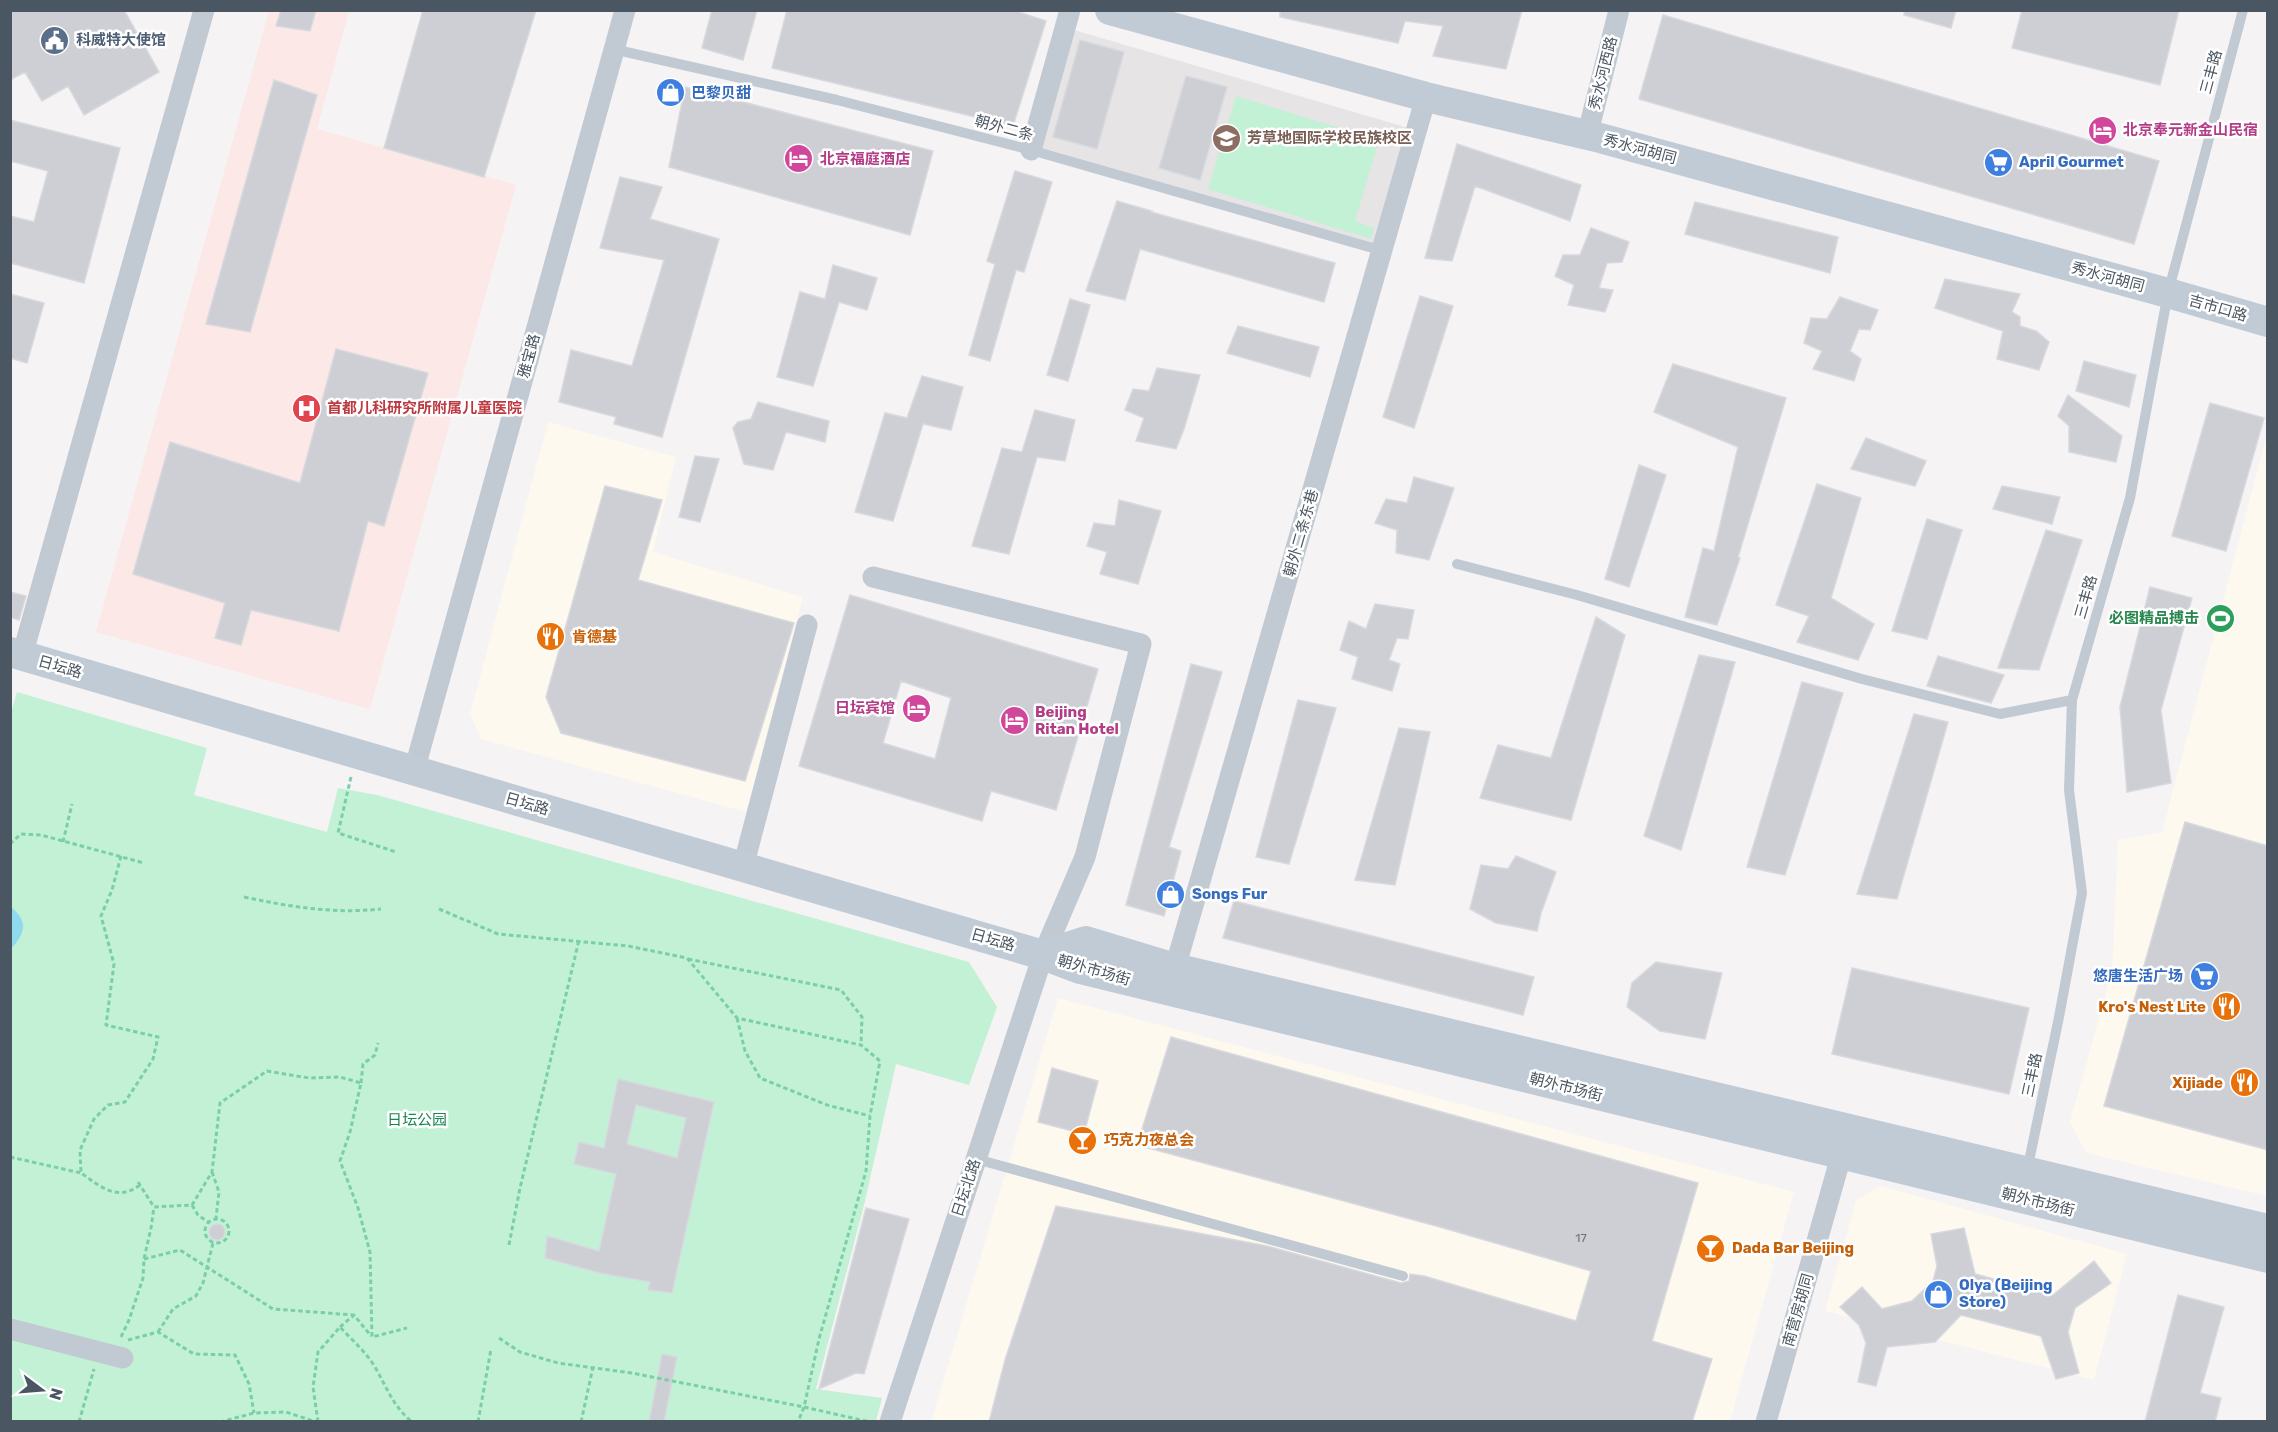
<svg xmlns="http://www.w3.org/2000/svg" width="2278" height="1432" font-family="Rubik,'Noto Sans SC',sans-serif">
  <rect width="100%" height="100%" fill="#f5f3f3"/>
  <path fill="#fdf9ef" d="M548,422L676,457L653,552L803,597L746,812L481,739L470,714Z
    M2267,434V1196L2086,1153L2070,1122L2112,971L2118,840L2162,832Z
    M1058,998L1794,1192L1730,1421L931,1422Z
    M1881,1186L2127,1254L2094,1380L1825,1311L1856,1200Z"/>
  <path fill="#e6e4e5" d="M1074,30L1412,129L1378,246L1040,147Z"/>
  <path fill="#fce8e6" d="M269,11H349L317,129L516,185L370,709L96,632Z"/>
  <path fill="#c3f1d5" d="M1236,96L1379,140L1355,221L1374,228L1371,239L1208,189Z
    M17,692L207,748L194,795L327,832L338,788L377,795L969,962L997,1007L969,1085L896,1064L865,1201L816,1389L882,1398L876,1421L11,1422L10,716Z"/>
  <path fill="#90daee" d="M11,907C29,922 25,933 11,949Z"/>
  <path fill="#cdcfd5" stroke="#d7d9de" stroke-width="1.5" fill-rule="evenodd" d="M10,10H124L159,72L84,115L68,86L42,101L25,72L10,80Z
    M281,10H316L310,31L276,26Z
    M423,10H536L484,177L384,148Z
    M712,10H757L743,60L702,48Z
    M787,10H1013L1046,21L1013,126L772,68Z
    M1280,10H1522L1506,69L1433,56L1443,26L1405,21L1398,43L1280,17Z
    M1905,10H1956L1951,28L1904,15Z
    M2022,10H2179L2160,85L2012,48Z
    M1663,15L2159,161L2134,244L1639,99Z
    M1080,40L1124,52L1097,149L1053,137Z
    M1186,76L1227,87L1200,180L1159,168Z
    M274,80L317,95L250,332L206,324Z
    M685,87L933,151L910,235L669,167Z
    M10,120L120,148L84,283L10,263V216L34,222L48,171L10,161Z
    M1457,144L1581,185L1570,221L1475,186L1452,261L1425,258Z
    M1015,171L1052,182L1024,272L1016,270L990,361L969,355L995,264L987,261Z
    M620,177L662,187L650,219L719,239L662,437L614,424L616,417L559,402L571,350L632,366L664,260L600,248Z
    M1117,201L1152,211L1151,212L1335,263L1324,302L1140,249L1125,300L1086,291Z
    M1695,202L1838,237L1830,273L1685,234Z
    M1591,228L1629,242L1622,262L1607,263L1599,288L1613,290L1605,312L1568,305L1574,285L1555,276L1563,255H1580Z
    M833,265L877,278L867,310L839,302L813,386L777,377L800,292L825,299Z
    M1945,279L2020,294L2012,312L2020,317V326L2036,331L2049,342L2039,370L1997,359L2003,331L1935,308Z
    M10,294L44,303L27,363L10,358Z
    M1420,296L1453,306L1414,428L1383,417Z
    M1840,297L1878,310L1870,330L1859,329L1850,351L1861,359L1854,381L1813,369L1822,351L1804,343L1811,318L1827,319Z
    M1070,299L1090,305L1068,381L1047,375Z
    M1238,326L1319,347L1310,377L1227,353Z
    M336,349L428,373L384,526L368,521L339,631L251,610L241,645L215,638L225,603L133,574L170,442L300,483Z
    M2084,361L2136,375L2129,407L2076,391Z
    M1673,364L1786,398L1738,557L1740,558L1717,625L1685,617L1703,548L1714,551L1738,447L1654,412Z
    M1157,368L1200,375L1184,429L1176,449L1136,441L1144,418L1125,410L1133,389L1149,391Z
    M922,376L963,387L951,430L923,424L893,521L855,512L885,413L907,418Z
    M2068,395L2122,436L2116,462L2069,452V426L2058,416Z
    M758,402L829,421L825,442L786,432L773,470L744,464L733,428L738,422L751,419Z
    M2210,403L2264,418L2226,551L2172,536Z
    M1035,410L1075,420L1065,461L1037,457L1009,554L972,546L1002,448L1022,452Z
    M1866,438L1926,461L1915,486L1851,469Z
    M695,456L719,459L700,522L679,517Z
    M1639,465L1666,475L1629,587L1605,579Z
    M1414,477L1454,488L1429,560L1396,553L1397,530L1375,523L1386,499L1407,503Z
    M1817,484L1861,498L1831,598L1874,624L1858,660L1797,642L1809,616L1776,605Z
    M605,486L662,500L638,580L794,623L745,781L561,733L546,697Z
    M2002,486L2060,497L2052,524L1993,509Z
    M1119,500L1161,511L1138,584L1100,574L1107,552L1087,546L1094,523L1115,526Z
    M1927,519L1962,530L1927,639L1892,631Z
    M2046,530L2082,540L2039,670L1998,668Z
    M2150,587L2192,598L2161,710L2171,783L2127,792L2120,707Z
    M10,592L26,596L19,620L10,617Z
    M850,595L1098,669L1056,810L991,791L982,821L799,766ZM901,681L951,698L935,759L883,743Z
    M1375,604L1414,610L1408,639L1397,638L1389,660L1400,664L1392,691L1352,679L1358,657L1340,650L1349,621L1366,629Z
    M1596,617L1625,635L1571,820L1480,798L1498,745L1551,758Z
    M1699,655L1735,662L1681,850L1644,836Z
    M1938,656L2004,675L1991,703L1927,686Z
    M1191,664L1222,672L1169,847L1181,851L1164,916L1126,905Z
    M1802,682L1843,693L1785,875L1747,867Z
    M1298,700L1336,708L1289,864L1256,857Z
    M1914,714L1948,722L1897,899L1857,894Z
    M1399,728L1430,732L1395,885L1355,880Z
    M2185,822L2268,846V1150L2104,1106Z
    M1516,856L1556,872L1541,913L1537,931L1496,923L1470,909L1481,865L1508,869Z
    M1234,901L1534,977L1523,1015L1223,938Z
    M1656,962L1722,973L1705,1039L1660,1031L1627,1007L1632,983Z
    M1852,968L2029,1008L2009,1094L1832,1054Z
    M1171,1037L1698,1183L1652,1341L1712,1359L1692,1422H989L1005,1360L1056,1206L1267,1246L1401,1283L1409,1281L1410,1274L1424,1276L1576,1321L1591,1271L1440,1227L1137,1145Z
    M1052,1068L1098,1081L1084,1134L1038,1122Z
    M618,1079L714,1102L672,1293L648,1290L650,1282L600,1273L545,1258L547,1236L599,1251L616,1174L574,1164L579,1142L604,1148ZM636,1105L686,1118L677,1158L627,1144Z
    M866,1208L909,1219L864,1374L856,1373L819,1389Z
    M209 1232a8 8 0 1 1 16 0a8 8 0 1 1-16 0Z
    M1964,1228L1975,1274L2053,1295L2094,1261L2111,1283L2075,1308L2068,1332L2079,1373L2056,1379L2041,1336L1961,1315L1935,1342L1887,1347L1876,1386L1858,1382L1866,1343L1859,1325L1840,1307L1862,1287L1882,1309L1912,1301L1933,1281L1937,1266L1931,1234Z
    M2178,1295L2224,1307L2200,1393L2221,1398L2215,1422H2145Z
    M662,1354L677,1357L664,1422H649Z"/>
  <g fill="none" stroke-linecap="round" stroke-linejoin="round">
    <path stroke="#7ad0a6" stroke-width="3" stroke-dasharray="4.5 3" stroke-linecap="butt" d="M351,777L338,833L396,852
      M63,842L72,804
      M10,844L21,834L41,835L144,863
      M121,856L112,890L101,916L114,964L106,1025L158,1037L153,1059L125,1102L108,1105L94,1119L80,1150L81,1173C101,1187 117,1202 140,1185
      M244,897C292,907 332,914 381,909
      M439,909L498,934L628,946L687,958L737,1018L861,1045L880,1061L870,1116L866,1171L819,1339L804,1407L870,1422
      M688,959L841,990L862,1017L861,1045
      M737,1018L745,1051L760,1078L827,1105L870,1116
      M361,1083L363,1064L375,1055L378,1043
      M10,1157L81,1173
      M212,1172L219,1192L216,1218
      M138,1182L154,1207L192,1205L212,1172L220,1103L267,1071L309,1078L340,1077L361,1083L350,1132L340,1161L358,1208L370,1252L372,1337L407,1328
      M192,1205L198,1215L208,1222
      M205 1231a12 12 0 1 1 24 0a12 12 0 1 1-24 0Z
      M509,1245L520,1188L579,940
      M144,1259L180,1250L273,1309L354,1315
      M340,1327L354,1315L371,1336
      M158,1332L173,1309L196,1296L203,1283L213,1243
      M121,1337L129,1320L143,1278L144,1259L151,1228L154,1207
      M499,1338L520,1352L558,1363L632,1373L804,1407L798,1422
      M128,1340L158,1332L194,1354L235,1355L249,1384L254,1413
      M79,1422L94,1369
      M220,1422L254,1413L286,1412L316,1422
      M318,1422L313,1387L318,1352L340,1327C352,1340 366,1352 375,1367C387,1388 393,1406 412,1422
      M478,1422L491,1349
      M581,1422L593,1367"/>
    <path stroke="#c1cad2" stroke-width="10" d="M613,49L837,100L1031,150L1383,251
      M1457,564L1577,595L1862,679L2000,714L2072,700
      M976,1159L1403,1276
      M2027,1171L2059,1017L2082,893L2069,790L2072,700L2130,498L2168,293L2243,10"/>
    <path stroke="#c1cad2" stroke-width="21" d="M1587,136L1619,10
      M1031,150L1070,10
      M873,577L1141,644L1085,857L1043,955L890,1422
      M22,656L204,10
      M414,771L625,10
      M743,867L807,625
      M1175,968L1426,97
      M10,1329L123,1358
      M1766,1422L1845,1142"/>
    <path stroke="#c1cbd6" stroke-width="30" d="M1110,10L1426,97L1600,138L2168,293L2268,322
      M10,652L1043,955L1080,969L2268,1258
      M1043,955L1086,941L1175,968L2268,1229"/>
  </g>
  <defs>
    <symbol id="civic-disc" viewBox="-11 -11 22 22"><circle r="9.5" fill="#5c6f8a" stroke="#fff"/><path d="M-.6-6.5H3V-4.5H.6V-3L4-1V1h2V6H-6V1h2V-1L-.6-3ZM-1.2 2.5V6h2.4V2.5Z" fill="#fff"/></symbol>
    <symbol id="shop-disc" viewBox="-11 -11 22 22"><circle r="9.5" fill="#3f7fe0" stroke="#fff"/><path d="M-5-2.5h2.3a2.7 3.5 0 0 1 5.4 0H5L5.5 6h-11ZM-1.5-2.5h3a1.5 2.3 0 0 0-3 0Z" fill="#fff"/></symbol>
    <symbol id="hotel-disc" viewBox="-11 -11 22 22"><circle r="9.5" fill="#d1479c" stroke="#fff"/><path d="M-6-4.5h1.5V1H6V5H4.5V3h-9V5H-6ZM-4 0a1.8 1.8 0 1 1 3.6 0ZM.5 0V-2.5h3Q6-2.5 6 0Z" fill="#fff"/></symbol>
    <symbol id="school-disc" viewBox="-11 -11 22 22"><circle r="9.5" fill="#8d6e63" stroke="#fff"/><path d="M0-5L7-2L0 1L-7-2ZM-4 1L0 2.5L4 1V4Q0 6-4 4Z" fill="#fff"/></symbol>
    <symbol id="supermarket-disc" viewBox="-11 -11 22 22"><circle r="9.5" fill="#3f7fe0" stroke="#fff"/><path d="M-6-5.5h2.5l.6 2H6L4.5 2H-2.5L-4.4-4H-6ZM-1.5 3.2a1.3 1.3 0 1 0 .1 0ZM3 3.2a1.3 1.3 0 1 0 .1 0Z" fill="#fff"/></symbol>
    <symbol id="hospital-disc" viewBox="-11 -11 22 22"><circle r="9.5" fill="#e0444e" stroke="#fff"/><path d="M-5-5h3v3.5h4V-5h3V5h-3V1.5h-4V5h-3Z" fill="#fff"/></symbol>
    <symbol id="stadium-disc" viewBox="-11 -11 22 22"><circle r="9.5" fill="#2e9e5b" stroke="#fff"/><path d="M0-5a6.5 5 0 1 0 0 10a6.5 5 0 1 0 0-10ZM-3.5-1.8h7v3.6h-7Z" fill="#fff"/></symbol>
    <symbol id="restaurant-disc" viewBox="-11 -11 22 22"><circle r="9.5" fill="#e8710a" stroke="#fff"/><path d="M-5-6h1v4h1v-4h1v4h1v-4h1v5L-1.5 .5V6h-2V.5L-5-1ZM5-6V6H3V1.5H1.5Q1.5-4 5-6Z" fill="#fff"/></symbol>
    <symbol id="bar-disc" viewBox="-11 -11 22 22"><circle r="9.5" fill="#e8710a" stroke="#fff"/><path d="M-6-5H6L.8 .8V4.5H3.5V6h-7V4.5H-.8V.8Z" fill="#fff"/></symbol>
  </defs>
  <g fill-rule="evenodd">
    <use href="#civic-disc" x="38" y="24" width="33" height="33"/>
    <use href="#shop-disc" x="654" y="76" width="33" height="33"/>
    <use href="#hotel-disc" x="2086" y="114" width="33" height="33"/>
    <use href="#school-disc" x="1210" y="122" width="33" height="33"/>
    <use href="#hotel-disc" x="782" y="142" width="33" height="33"/>
    <use href="#supermarket-disc" x="1982" y="146" width="33" height="33"/>
    <use href="#hospital-disc" x="290" y="392" width="33" height="33"/>
    <use href="#stadium-disc" x="2204" y="602" width="33" height="33"/>
    <use href="#restaurant-disc" x="534" y="620" width="33" height="33"/>
    <use href="#hotel-disc" x="900" y="692" width="33" height="33"/>
    <use href="#hotel-disc" x="998" y="704" width="33" height="33"/>
    <use href="#shop-disc" x="1154" y="878" width="33" height="33"/>
    <use href="#supermarket-disc" x="2188" y="960" width="33" height="33"/>
    <use href="#restaurant-disc" x="2210" y="990" width="33" height="33"/>
    <use href="#restaurant-disc" x="2228" y="1066" width="33" height="33"/>
    <use href="#bar-disc" x="1066" y="1124" width="33" height="33"/>
    <use href="#bar-disc" x="1694" y="1232" width="33" height="33"/>
    <use href="#shop-disc" x="1922" y="1278" width="33" height="33"/>
  </g>
  <g text-anchor="middle" dominant-baseline="central" stroke-width="5" stroke-linejoin="round" paint-order="stroke">
    <g font-size="12" fill="#6b747e">
      <text x="1581" y="1238">17</text>
    </g>
    <g font-size="15" font-weight="bold" fill="#4e5e75" stroke="#fff" text-anchor="start">
      <text x="76" y="40">科威特大使馆</text>
    </g>
    <g font-size="15" fill="#4a5661" stroke="#fff">
      <text transform="translate(2211 72) rotate(-75)">三丰路</text>
      <text transform="translate(1603 73) rotate(-76)">秀水河西路</text>
      <text transform="translate(1004 128) rotate(15)">朝外二条</text>
      <text transform="translate(1640 149) rotate(15)">秀水河胡同</text>
      <text transform="translate(2108 277) rotate(15)">秀水河胡同</text>
      <text transform="translate(2218 308) rotate(16)">吉市口路</text>
      <text transform="translate(529 356) rotate(-75)">雅宝路</text>
      <text transform="translate(1301 533) rotate(-74)">朝外二条东巷</text>
      <text transform="translate(2086 597) rotate(-74)">三丰路</text>
      <text transform="translate(60 667) rotate(16)">日坛路</text>
      <text transform="translate(527 804) rotate(16)">日坛路</text>
      <text transform="translate(993 940) rotate(16)">日坛路</text>
      <text transform="translate(1094 970) rotate(16)">朝外市场街</text>
      <text transform="translate(2032 1075) rotate(-78)">三丰路</text>
      <text transform="translate(1566 1087) rotate(14)">朝外市场街</text>
      <text transform="translate(966 1188) rotate(-72)">日坛北路</text>
      <text transform="translate(2038 1202) rotate(14)">朝外市场街</text>
      <text transform="translate(1798 1310) rotate(-74)">南营房胡同</text>
    </g>
    <g font-size="15" font-weight="bold" fill="#366cbe" stroke="#fff" text-anchor="start">
      <text x="691" y="93">巴黎贝甜</text>
      <text x="2019" y="162">April Gourmet</text>
      <text x="1192" y="894">Songs Fur</text>
      <text x="2183" y="976" text-anchor="end">悠唐生活广场</text>
      <text x="1959" y="1285">Olya (Beijing<tspan x="1959" dy="17">Store)</tspan></text>
    </g>
    <g font-size="15" font-weight="bold" fill="#b23c85" stroke="#fff" text-anchor="start">
      <text x="2123" y="130">北京奉元新金山民宿</text>
      <text x="820" y="159">北京福庭酒店</text>
      <text x="895" y="708" text-anchor="end">日坛宾馆</text>
      <text x="1035" y="712">Beijing<tspan x="1035" dy="17">Ritan Hotel</tspan></text>
    </g>
    <g font-size="15" font-weight="bold" fill="#785e54" stroke="#fff" text-anchor="start">
      <text x="1247" y="138">芳草地国际学校民族校区</text>
    </g>
    <g font-size="15" font-weight="bold" fill="#be3a42" stroke="#fff" text-anchor="start">
      <text x="327" y="408">首都儿科研究所附属儿童医院</text>
    </g>
    <g font-size="15" font-weight="bold" fill="#27864d" stroke="#fff" text-anchor="end">
      <text x="2199" y="618">必图精品搏击</text>
    </g>
    <g font-size="15" font-weight="bold" fill="#c56008" stroke="#fff" text-anchor="start">
      <text x="572" y="637">肯德基</text>
      <text x="2206" y="1007" text-anchor="end">Kro's Nest Lite</text>
      <text x="2223" y="1083" text-anchor="end">Xijiade</text>
      <text x="1104" y="1140">巧克力夜总会</text>
      <text x="1732" y="1248">Dada Bar Beijing</text>
    </g>
    <g font-size="15" fill="#17864f" stroke="#fff">
      <text x="417" y="1120">日坛公园</text>
    </g>
  </g>
  <rect width="2278" height="1432" fill="none" stroke="#4a5661" stroke-width="24"/>
  <g transform="translate(42 1390) rotate(106)" stroke="#ffffff" stroke-width="4.5" paint-order="stroke">
  <path d="M0-4.5L10 22L0 15L-10 22Z" fill="#4a5661"/>
  <text y="-9" font-size="16" font-weight="bold" text-anchor="middle" fill="#4a5661">N</text>
  </g>
</svg>
